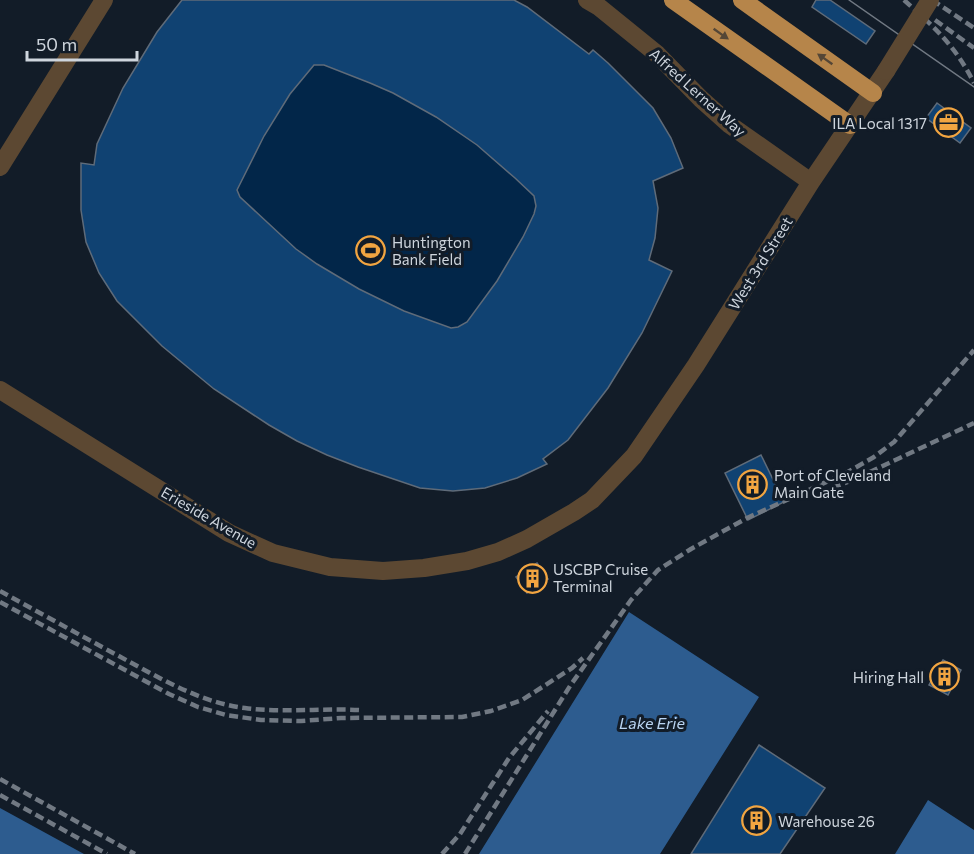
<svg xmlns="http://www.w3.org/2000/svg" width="974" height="854" font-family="Commissioner,sans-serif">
  <rect width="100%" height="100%" fill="#121c28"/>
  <path fill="#022649" d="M182,0H514L527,7L589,54L593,50L608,63L653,108L671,138L683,168L653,181L658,208L655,238L649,260L672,271L642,333L608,388L568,440L543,459L547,464C517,478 485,492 451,491C423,490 398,481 372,472C289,443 212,395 149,334C130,315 112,298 99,274C81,240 80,201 81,163L94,164L97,144L123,88L157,32Z"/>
  <path fill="#2d5c8f" d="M629,612L759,697L660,854H479Z
    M928,800L974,830V854H895Z
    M0,808L84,854H0Z"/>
  <path fill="#104272" stroke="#5f6b79" stroke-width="1.5" fill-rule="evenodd" d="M182,0H514L527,7L589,54L593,50L608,63L653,108L671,138L683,168L653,181L658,208L655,238L649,260L672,271L642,333L608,388L568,440L543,459L547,464L517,478L485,488L453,491L420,488L358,467L327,455L297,441L269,425L214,389L162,346L117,301L99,273L86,242L81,210V163L94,165L97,144L123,88L157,32ZM314,65H324L370,83L393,93L436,117L477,145L515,178L534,196L536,206L534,214L523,237L497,281L467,322L458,327L451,328L404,311L359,289L317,264L296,249L240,197L237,190L264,136L290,94Z
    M816,0H830L875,31L866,44L812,7Z
    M937,103L971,128L960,143L926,118Z
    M761,455L784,502L748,520L725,473Z
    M537,563L548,579L527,593L516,577Z
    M943,660L961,670L948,695L929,685Z
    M759,745L825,788L780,854H691Z"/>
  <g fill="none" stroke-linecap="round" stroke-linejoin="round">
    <path stroke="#5c4832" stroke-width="18" d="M587,0L599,7L657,54L701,99L730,125L811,182
      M0,167L104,0
      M0,390L229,533L273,553L330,567L383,571L424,568L467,561L498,552L527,539L574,512L592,500L634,456L696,365L811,182L886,71"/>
    <path stroke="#b6854a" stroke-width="18" d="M673,0L850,125
      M742,0L873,93"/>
    <path stroke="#717983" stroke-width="1.5" d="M849,0L974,87"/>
    <path stroke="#717983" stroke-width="4.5" stroke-dasharray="9 4.5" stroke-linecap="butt" d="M904,0C934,27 955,45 974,83
      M932,0L974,28
      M935,20L974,48
      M832,488L853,480L974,423
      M0,591C42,614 85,638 128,661C165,681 203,703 245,708C283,713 321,708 359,710
      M0,602L169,694L198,707L226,715L261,720L301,721L341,718L462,717L491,711L522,700L572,668L583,658
      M0,779L135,854
      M0,795L107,854
      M442,854L460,834L509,758L548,711
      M465,854L570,686L631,600L658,570L691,549L747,518L846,473L874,457L894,442L974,350"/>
    <path stroke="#5c4832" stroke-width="18" d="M886,71L930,0"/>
  </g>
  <defs><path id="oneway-solid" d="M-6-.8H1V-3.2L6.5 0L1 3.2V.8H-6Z" transform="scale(1.5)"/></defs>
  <g fill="#544636">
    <use href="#oneway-solid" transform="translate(721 34) rotate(35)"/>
    <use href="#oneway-solid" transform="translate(825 59) rotate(-145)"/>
  </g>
  <defs>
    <symbol id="office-ring" viewBox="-11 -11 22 22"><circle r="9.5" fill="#121c28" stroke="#f2a541" stroke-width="1.5"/><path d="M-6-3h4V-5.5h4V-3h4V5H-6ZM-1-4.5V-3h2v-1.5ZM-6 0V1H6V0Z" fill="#f2a541"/></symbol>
    <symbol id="stadium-ring" viewBox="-11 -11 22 22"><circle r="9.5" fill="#121c28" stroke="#f2a541" stroke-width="1.5"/><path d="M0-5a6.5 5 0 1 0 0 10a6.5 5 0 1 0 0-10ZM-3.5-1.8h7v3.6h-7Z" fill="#f2a541"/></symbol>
    <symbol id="building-ring" viewBox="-11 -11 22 22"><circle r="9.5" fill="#121c28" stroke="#f2a541" stroke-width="1.5"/><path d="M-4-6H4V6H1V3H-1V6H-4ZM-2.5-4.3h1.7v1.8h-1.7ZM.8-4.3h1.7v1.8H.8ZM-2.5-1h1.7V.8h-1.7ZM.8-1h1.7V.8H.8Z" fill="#f2a541"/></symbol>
  </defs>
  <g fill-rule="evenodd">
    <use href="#office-ring" x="932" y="106" width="33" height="33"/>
    <use href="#stadium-ring" x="354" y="234" width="33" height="33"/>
    <use href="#building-ring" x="736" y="468" width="33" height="33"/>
    <use href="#building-ring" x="516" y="562" width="33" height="33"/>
    <use href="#building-ring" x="928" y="660" width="33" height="33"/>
    <use href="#building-ring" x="740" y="804" width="33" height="33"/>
  </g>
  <g text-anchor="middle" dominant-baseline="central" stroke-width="6" stroke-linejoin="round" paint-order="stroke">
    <g font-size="15" fill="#ced5dd" stroke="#121c28">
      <text transform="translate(698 92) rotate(42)">Alfred Lerner Way</text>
      <text transform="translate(760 263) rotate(-58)">West 3rd Street</text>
      <text transform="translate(209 517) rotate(30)">Erieside Avenue</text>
    </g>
    <g font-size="15" fill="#ced5dd" stroke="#121c28" text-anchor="start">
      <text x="927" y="123" text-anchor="end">ILA Local 1317</text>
      <text x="392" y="242">Huntington<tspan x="392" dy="17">Bank Field</tspan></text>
      <text x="774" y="475">Port of Cleveland<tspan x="774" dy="17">Main Gate</tspan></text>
      <text x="553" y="569">USCBP Cruise<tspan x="553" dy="17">Terminal</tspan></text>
      <text x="924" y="677" text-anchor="end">Hiring Hall</text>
      <text x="778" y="821">Warehouse 26</text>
    </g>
    <g font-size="16" font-style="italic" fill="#b9d4f2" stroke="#121c28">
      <text x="652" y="722">Lake Erie</text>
    </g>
  </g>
  <path d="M27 51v9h110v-9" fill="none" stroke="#ced5dd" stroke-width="3"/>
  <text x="36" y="51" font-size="18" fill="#ced5dd" stroke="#121c28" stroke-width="4.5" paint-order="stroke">50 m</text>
</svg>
